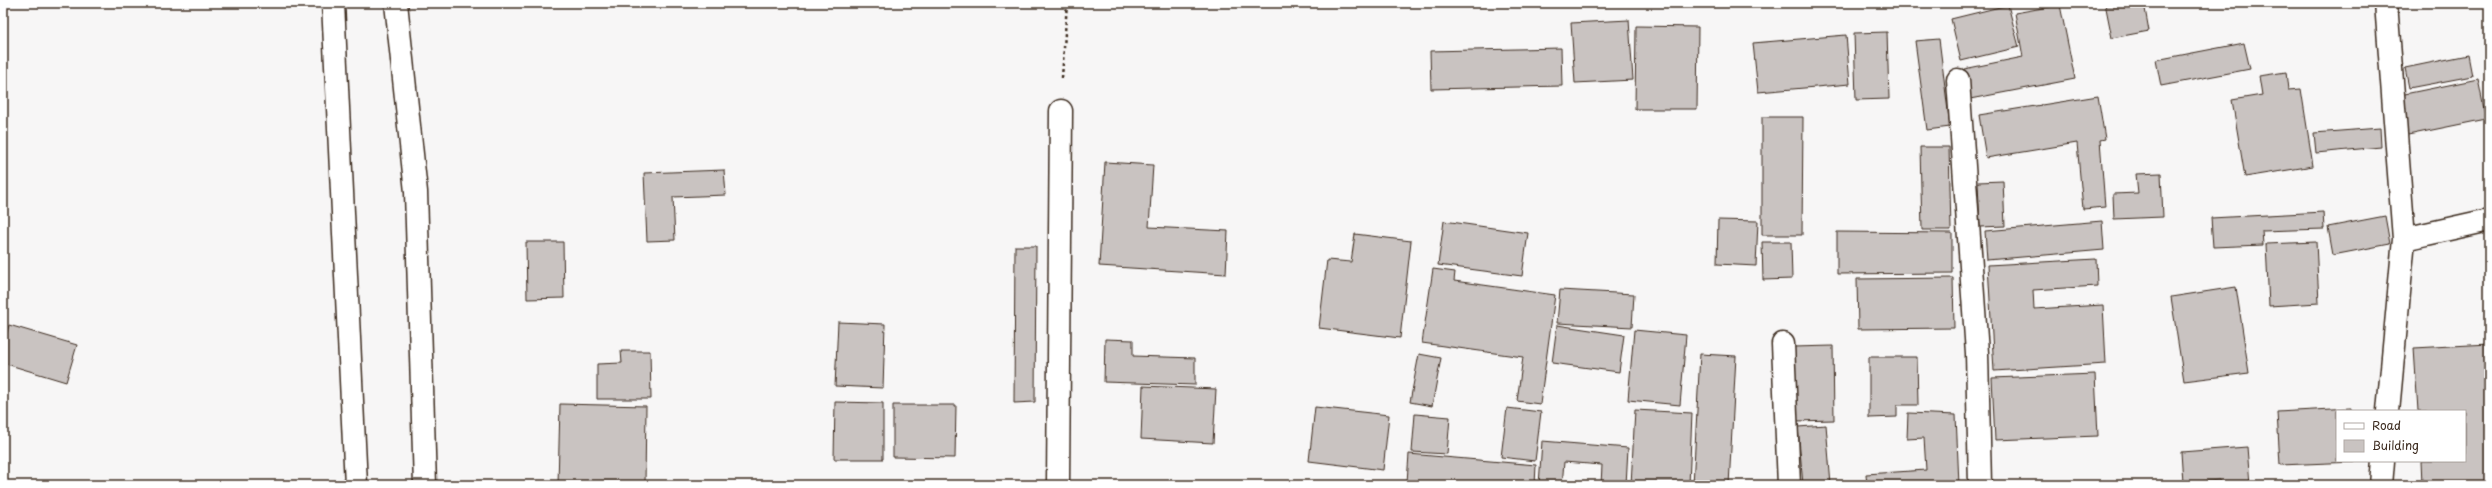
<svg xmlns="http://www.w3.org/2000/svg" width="2492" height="488" font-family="'Playpen Sans',sans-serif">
  <rect width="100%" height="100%" fill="#f7f6f6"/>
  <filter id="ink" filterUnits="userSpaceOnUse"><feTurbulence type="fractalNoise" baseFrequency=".025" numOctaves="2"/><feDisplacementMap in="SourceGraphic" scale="8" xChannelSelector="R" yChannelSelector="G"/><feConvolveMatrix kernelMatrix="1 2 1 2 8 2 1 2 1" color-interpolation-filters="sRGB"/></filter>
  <g filter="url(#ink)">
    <path fill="#c9c3c1" stroke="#3b2a1e" d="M2105,3H2144L2149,31L2112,38Z
      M2008,5L2019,47L1961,61L1951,19Z
      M2060,5L2075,79L1970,99L1964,69L2023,57L2015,13Z
      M1629,20L1633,80L1575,83L1571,23Z
      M1636,26L1698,27L1697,109H1635Z
      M1887,32L1889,99L1856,100L1854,33Z
      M1846,35L1850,84L1758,92L1753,43Z
      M1939,39L1950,127L1927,130L1915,41Z
      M2244,43L2250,69L2161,86L2156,60Z
      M1561,48L1562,86L1431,89L1430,51Z
      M2468,55L2472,76L2409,88L2405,68Z
      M2286,72L2288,90L2301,89L2313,166L2245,177L2232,100L2262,95L2259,76Z
      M2489,77V101L2485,78Z
      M2478,79L2486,119L2403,136L2395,96Z
      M2098,96L2105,139L2100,140L2105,207L2083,209L2077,143L1986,158L1979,115Z
      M1762,117H1803L1802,235H1762Z
      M2380,128L2381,147L2316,153L2314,133Z
      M1920,147H1949L1951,230H1922Z
      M1105,162L1153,165L1149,227L1228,231L1226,274L1099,266Z
      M724,170L726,195L673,197L675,240L647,241L644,173Z
      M2161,173L2163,217L2114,219L2113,194L2138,193L2136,174Z
      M2003,181L2005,226L1980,227L1978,182Z
      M2323,212L2324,229L2262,231L2263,245L2213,247L2211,218Z
      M2385,216L2390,244L2333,255L2328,227Z
      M1718,220L1758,221L1756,266L1717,264Z
      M1444,221L1528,233L1522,276L1438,265Z
      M2102,221L2104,250L1987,260L1985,231Z
      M1837,232L1952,233V273L1837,274Z
      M1355,234L1411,241L1400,338L1319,328L1327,260L1351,262Z
      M526,242H563L564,298L527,299Z
      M1762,242H1791L1792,279L1763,280Z
      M2316,242L2319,303L2269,306L2266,244Z
      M1015,246H1036L1035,402L1014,403Z
      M2096,259L2097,286L2033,290L2034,309L2103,305L2106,364L1994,371L1988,265Z
      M1433,269L1455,272L1454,281L1555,295L1540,404L1517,401L1523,357L1422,343Z
      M1953,278L1954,328L1858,329L1857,279Z
      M2236,287L2249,373L2184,381L2171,297Z
      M1560,290L1634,294L1632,327L1557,323Z
      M838,322L885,324L883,388L835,386Z
      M9,325L77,345L66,382L3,363V346Z
      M1557,325L1624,335L1619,372L1552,363Z
      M1634,330L1686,335L1680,405L1628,400Z
      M1105,339L1133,340V356L1195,358V385L1104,382Z
      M2489,344V485H2422L2421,461H2465V411H2418L2414,348Z
      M1833,346L1834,420L1795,421L1793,347Z
      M621,351H650L651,399H597V364L622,363Z
      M1419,354L1441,358L1432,406L1410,402Z
      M1700,354L1736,356L1729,485H1693Z
      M1869,357H1917L1918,405H1897V417L1869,418Z
      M2095,374L2098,436L1995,440L1992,378Z
      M1143,386L1216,389L1213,443L1141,439Z
      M835,402L883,403V459H834Z
      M560,404L646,406L645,485H558Z
      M893,405H956L955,458L893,457Z
      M1315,407L1389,415L1383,470L1309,461Z
      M1507,408L1541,412L1535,461L1501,457Z
      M2351,408V411H2337V461L2354,462L2280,465L2277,412Z
      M1635,410L1692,413L1689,485H1631Z
      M1908,413L1956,415L1959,485H1867L1866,474L1926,470L1924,438L1907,439Z
      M1415,414L1450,417L1447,454L1412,452Z
      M1826,425L1831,485H1803L1798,427Z
      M1542,441L1628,448L1626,485H1601L1602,465L1564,462L1562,485H1539Z
      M2247,447L2250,485H2221L2220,480L2183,483L2181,452Z
      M1409,454L1536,465L1535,485H1447L1407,482Z"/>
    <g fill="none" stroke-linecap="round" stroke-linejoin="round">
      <defs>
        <path id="minor" d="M2386,3L2404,239L2388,411
          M1958,80L1977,353L1980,485
          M2404,239L2489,220
          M1783,344L1789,485
          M1058,485L1061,111
          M2381,485L2383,461"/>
        <path id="primary" d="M333,3L356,485
          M396,3L416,192L425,485"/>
      </defs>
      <use href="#minor" stroke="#3b2a1e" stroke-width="25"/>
      <use href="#primary" stroke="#3b2a1e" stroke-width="25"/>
      <path stroke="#3b2a1e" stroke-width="2.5" stroke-dasharray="3 3" stroke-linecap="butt" d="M1062,78L1067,3"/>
      <use href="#minor" stroke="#fff" stroke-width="22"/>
      <use href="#primary" stroke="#fff" stroke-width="22"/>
    </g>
  </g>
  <rect width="2492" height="488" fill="none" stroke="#fff" stroke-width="16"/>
  <rect x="8" y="8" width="2476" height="472" fill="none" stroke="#3b2a1e" stroke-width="1.5" filter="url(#ink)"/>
  <rect x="2336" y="410" width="130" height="52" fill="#ffffff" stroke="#b1aaa5"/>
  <rect x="2344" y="423" width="20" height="6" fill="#ffffff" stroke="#b1aaa5"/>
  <text x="2372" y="430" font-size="12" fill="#3b2a1e">Road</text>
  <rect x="2344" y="440" width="20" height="12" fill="#c9c3c1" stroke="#b1aaa5"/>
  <text x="2372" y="450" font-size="12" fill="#3b2a1e">Building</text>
</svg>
